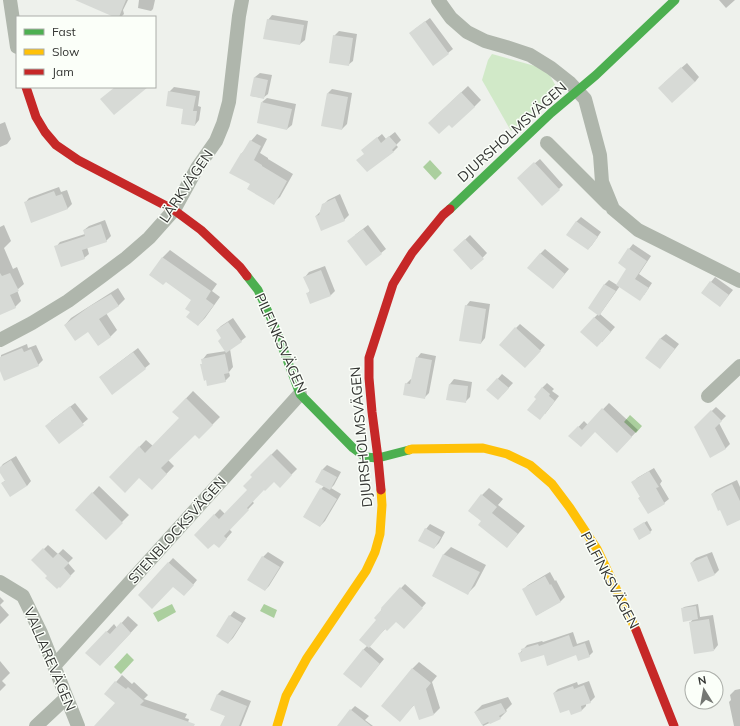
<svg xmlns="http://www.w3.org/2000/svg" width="740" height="726" font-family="Mulish,sans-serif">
  <rect width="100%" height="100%" fill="#eef1ec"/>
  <path fill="#d1e9c8" d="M492,54L535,66L549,74L557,88L551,97L511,131L482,80L488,60Z"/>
  <path fill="#abcf9e" d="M430,160L442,173L435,180L423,167Z
    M630,415L642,426L636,433L624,422Z
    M172,604L176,612L158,622L153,613Z
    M264,604L277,610L274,618L260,611Z
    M127,653L134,660L121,674L114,667Z"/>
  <path fill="#0003" d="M83,0H128L123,10L124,14L121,17H117Z
    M139,0H155L153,9L151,11L138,8Z
    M719,0H735L726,8Z
    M272,15L308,21L305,40L300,44L268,20Z
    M430,18L453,49L448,53L415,29Z
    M339,31L357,34L353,61L348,65L334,36Z
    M687,63L699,77L695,82L664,83Z
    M260,73L272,75L268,94L263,98L251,96L255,77Z
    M468,86L481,100L474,107L436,116Z
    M174,87L200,91L198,106L201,107L199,120L195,125L185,108L169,92Z
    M332,89L352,93L347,124L342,129L328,93Z
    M267,98L296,104L292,125L287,129L262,102Z
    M5,122L11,139L7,144L0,147V124Z
    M395,132L401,140L396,145L398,147L394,151L367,171L365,154L367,146L382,134L386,139Z
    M257,134L267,139L260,153L268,158V159L293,174L280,197L273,203L242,153L246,149L251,141Z
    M540,159L563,185L559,189L523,173Z
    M59,187L61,192L67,190L72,204L67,209L25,203L29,198Z
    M340,194L349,215L344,220L316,216L320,212L323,205L328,200Z
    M581,217L601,232L592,245L588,249L576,222Z
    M105,220L111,236L106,241L87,247L89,254L84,258L56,247L60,242L85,234L84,230L89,226Z
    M4,225L11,241L4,248L13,269L17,267L24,284L17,290L21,301L15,307L0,314V226V227Z
    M368,225L386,249L381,253L355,235Z
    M470,235L487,253L472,269L454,250Z
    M633,244L651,256L639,274L652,283L644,295L620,286L603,310L600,314L615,327L602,342L594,318L598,314L589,308L605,284L609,280L617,285L628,269L629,249Z
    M545,249L569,269L553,288L540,254Z
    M170,250L217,284L212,291L220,297L205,318L198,325L191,312L192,300L166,281L150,275L163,257Z
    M325,266L335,291L331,295L307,294L310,291L305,277L309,272Z
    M715,277L733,290L720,306L702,293Z
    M118,288L125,299L118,306L106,313L117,330L111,336L98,345L88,330L65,325L71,318Z
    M470,301L490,304L485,338L481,343L466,306Z
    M233,318L246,337L241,341L230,349L233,367L229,372L230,376L225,381L203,363V359L207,354L226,351L222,338L217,330L221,326Z
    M520,324L545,345L530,362L516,328Z
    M666,334L679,344L664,363L647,358L661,338Z
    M27,344L28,348L36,345L43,360L38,365L0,369L1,355Z
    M138,348L150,364L145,368L100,377L105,373Z
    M421,353L436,356L429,393L424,398L406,384L411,379H412L417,358Z
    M502,374L513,383L503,394L488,390Z
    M454,379L472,382L470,397L465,402L448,399L450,384Z
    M547,383L554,389L552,391L559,396L545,414L538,399L542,388Z
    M193,391L220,417L199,438L195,433L168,460L174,466L152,489L140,477H110L146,440L153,446L180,418L173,412Z
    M75,403L88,419L59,443L51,421Z
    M609,403L638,430L617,452L595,431L570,436L584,421L588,425Z
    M716,407L726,416L719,423L730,444L725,449L695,427Z
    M277,449L297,469L280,486L274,480L264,489L252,501L254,503L229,529L232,532L219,547L214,542L195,535L220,509L225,514L248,490L253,477L251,475Z
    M16,456L31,481L27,486L2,483L6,480L0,471V468L3,464Z
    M327,465L341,472L334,485L331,488L341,494L325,521L320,526L321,489L324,486L316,481L323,469Z
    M654,468L662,481L660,484L669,499L664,503L639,498L641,496L633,483L637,478Z
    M737,480L740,487V519L721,509L712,494L716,490Z
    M99,486L129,515L106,538L77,510Z
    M489,488L503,499L498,505L525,526L507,547L482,521V495Z
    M647,521L652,530L650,532L634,529Z
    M430,524L445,532L439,543L434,548L426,529Z
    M48,545L58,554L63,549L73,558L68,563L75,571L60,586L33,560Z
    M451,547L486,565L475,586L468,593L433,576L444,554Z
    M268,552L284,562L269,586L265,590L263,557Z
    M712,552L719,570L715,574L691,563L696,558Z
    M173,558L197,580L188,591L173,585L139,595Z
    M550,572L555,581L556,580L565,597L561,601L537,615L524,589L528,585Z
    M405,584L426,603L407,624L396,620L386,628L369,646L384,659L365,682L363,650L367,646L382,608Z
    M0,597L4,601L0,605L9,615L0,624Z
    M698,604L700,617L713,615L718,645L714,650L690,623L693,619L682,609L684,607Z
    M234,611L246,618L233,638L228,643L230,616Z
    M128,616L138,625L107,658L87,653L114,624L117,628Z
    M573,632L577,644L589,640L593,652L589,656L577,654H519L527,645L542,641L543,642Z
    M0,661L10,673L2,681L6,685L0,691Z
    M419,662L437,676L432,682L440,708L434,714L415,704L400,720L382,706L413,668Z
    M122,675L132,684L134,682L148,695L144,699L187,714L185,718L189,719L187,726H103L116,703L106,694Z
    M589,681L595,697L590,702L586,703V706L582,710L570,709L554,693L558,689L577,682L578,685Z
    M740,689V726H734L729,702L731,700L730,695L735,690Z
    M222,690L251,701L241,726H221L226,715L212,709L218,694Z
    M508,697L512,704L506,710L507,711L500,718L483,726L475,712L482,705Z
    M355,706L369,716L365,720L373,726H342L351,710Z"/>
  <path fill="#d7dad6" d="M75,0H126L119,17H114Z
    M267,19L304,25L300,45L263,39Z
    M425,21L449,54L433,66L409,33Z
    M333,35L353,38L349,66L329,63Z
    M681,67L695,82L672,103L658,88Z
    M254,77L268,80L264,99L250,96Z
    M115,87H148L114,115L100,99Z
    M168,91L196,96L193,111H197L195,126L181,124L183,109L166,106Z
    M461,92L475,107L452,128L449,125L439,134L428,123Z
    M327,93L348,97L342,130L321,126Z
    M261,102L292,109L287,130L257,123Z
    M389,136L397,145L392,150L394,152L367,172L356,160L364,154L361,150L377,137L381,143Z
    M250,140L261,146L254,160L262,165V166L287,181L274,205L247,189L250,184L229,173L241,153H242Z
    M534,162L560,190L542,206L517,178Z
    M54,191L56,196L62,194L68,209L31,223L24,202Z
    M335,198L345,221L321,231L315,216L319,215L322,204Z
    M576,221L598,237L588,250L566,235Z
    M101,224L107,242L82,250L85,259L61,267L54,246L85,236L83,230Z
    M363,229L382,254L366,266L347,241Z
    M465,239L484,259L471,270L453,250Z
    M628,248L647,261L635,279L649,288L640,301L616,285L626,269L618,263Z
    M540,253L565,274L553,289L527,268Z
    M162,257L211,291L206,299L214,305L198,326L186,317L190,312L185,309L191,300L166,282L163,285L149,275Z
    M321,270L331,296L310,304L306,293L310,292L303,277Z
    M0,273L2,276L10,273L19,291L10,295L16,308L0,315Z
    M710,281L729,295L720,307L701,293Z
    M604,284L616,291L599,316L588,308Z
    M111,294L119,306L99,319L111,337L98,346L88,332L75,341L64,325L90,306Z
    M465,305L486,309L481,344L459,341Z
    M594,317L611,332L597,347L580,332Z
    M228,322L242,342L226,353L218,341L221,338L216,330Z
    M515,327L541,351L525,368L499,345Z
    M660,338L675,349L660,369L645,358Z
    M22,348L24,352L31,349L39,366L4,381L0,371V357Z
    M133,352L146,369L112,395L99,377Z
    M225,354L229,373L224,374L226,382L207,386L206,380L204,381L200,364H202L201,359Z
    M416,357L432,360L425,399L403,395L405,383L410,384Z
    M497,378L509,388L498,400L486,390Z
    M449,384L468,386L466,403L446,400Z
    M542,387L550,394L549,396L555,401L540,420L527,410L536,399L534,397Z
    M186,398L213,425L199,439L195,435L161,468L167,474L152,490L139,478L125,493L109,477L139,446L145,453L179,418L172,412Z
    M70,406L84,425L59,444L45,426Z
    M602,408L632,437L617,453L595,432L581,447L568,436L578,426L582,430Z
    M711,410L722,421L715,428L726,449L710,458L694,427Z
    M271,454L292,475L280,488L274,482L265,491L264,490L247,508L249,510L224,536L227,539L219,548L214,544L208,549L194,535L214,514L219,519L247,490L243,486L252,477L250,475Z
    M11,460L27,486L10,497L1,483L5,481L0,473V467Z
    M322,469L337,477L330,490L315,482Z
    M649,471L659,487L656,488L665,504L648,514L638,498L640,497L631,482Z
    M732,484L740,501V520L727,526L720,510L718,511L711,494Z
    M320,488L337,499L320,527L303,517Z
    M92,492L123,523L106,540L75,510Z
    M481,494L497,507L492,513L518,534L507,548L478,525L481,521L468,511Z
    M644,522L651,533L639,540L633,529Z
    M425,528L441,537L434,549L418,541Z
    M43,548L53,558L58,553L69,563L64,568L71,576L60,588L59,587L57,589L45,578L47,576L31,560Z
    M443,554L480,572L468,595L432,576Z
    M262,556L280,567L265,591L247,580Z
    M707,556L715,575L698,582L690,563Z
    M168,562L194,585L184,596L173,587L152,609L138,595Z
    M545,576L550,585L551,584L561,602L536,616L522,589Z
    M400,587L423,608L404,629L396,622L387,631L385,629L369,648L359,640L376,620L374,618L382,609L381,608Z
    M696,606L698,619L683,622L681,608Z
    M229,615L242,623L228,644L216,636Z
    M709,619L714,651L694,654L689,622Z
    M121,622L131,633L100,666L85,653L106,631L110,634Z
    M569,635L573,647L585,643L590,657L578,661L576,655L547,666L544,655L521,662L518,653L522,652L521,649L538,644L539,646Z
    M363,649L380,664L361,688L343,674Z
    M412,668L431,683L426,689L434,715L419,720L414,705L400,722L381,706Z
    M115,681L126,689L128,687L144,701L140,705L195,724L194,726H94L115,703L104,694Z
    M584,685L591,703L581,706L582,711L571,715L569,710L560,713L553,693L573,686L574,689Z
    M217,694L247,706L239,726H220L225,716L210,710Z
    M501,703L506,712L499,716L501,719L490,724L488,722L482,725L474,712Z
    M350,709L371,726H337Z"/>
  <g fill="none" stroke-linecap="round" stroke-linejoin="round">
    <path stroke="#afb6ac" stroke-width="14" d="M10,0L17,47
      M438,0L451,18L467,32L485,41L506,47L530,55L551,68L570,83L585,99L600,155L602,182L613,209L638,230L740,281
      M547,143L608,204
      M0,340L32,323L68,301L102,276L126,258L149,238L174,210L197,168L216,141L223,124L229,102L239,16L242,0
      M708,396L740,366
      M0,582L23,596L41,633L78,726
      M54,666L300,394
      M36,726L66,698"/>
    <path stroke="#4caf50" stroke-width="9" d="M450,209L551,113L596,75L675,0
      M247,276L258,290L274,325L300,394L353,448L365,457L378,458L409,450"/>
    <path stroke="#ffc107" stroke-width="9" d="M409,450L412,449L483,448L507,454L530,465L552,484L570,508L597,549L636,630
      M277,726L286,696L307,658L366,571L375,552L380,534L382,505L381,490"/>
    <path stroke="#c62828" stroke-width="9" d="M26,87L36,117L45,132L56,145L78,160L174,210L201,230L240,267L247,276
      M381,490L378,458L372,412L369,378V358L393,284L412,253L443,215L450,209
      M636,630L674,726"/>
  </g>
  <g text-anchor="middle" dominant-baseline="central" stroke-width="3" stroke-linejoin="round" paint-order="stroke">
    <g font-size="14" fill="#333532" stroke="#fbfff9">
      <text transform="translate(512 132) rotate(-42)">DJURSHOLMSVÄGEN</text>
      <text transform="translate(186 186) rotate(-56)">LÄRKVÄGEN</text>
      <text transform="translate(281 343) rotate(66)">PILFINKSVÄGEN</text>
      <text transform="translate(361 437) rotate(-95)">DJURSHOLMSVÄGEN</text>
      <text transform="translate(177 530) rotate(-48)">STENBLOCKSVÄGEN</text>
      <text transform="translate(610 580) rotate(62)">PILFINKSVÄGEN</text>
      <text transform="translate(50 659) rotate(67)">VALLAREVÄGEN</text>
    </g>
  </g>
  <rect x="16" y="16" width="140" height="72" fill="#fbfff9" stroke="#abaea9"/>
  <rect x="24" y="29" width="20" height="6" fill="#4caf50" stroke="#abaea9"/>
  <text x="52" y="36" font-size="12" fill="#333532">Fast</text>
  <rect x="24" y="49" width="20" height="6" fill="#ffc107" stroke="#abaea9"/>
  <text x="52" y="56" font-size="12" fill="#333532">Slow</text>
  <rect x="24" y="69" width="20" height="6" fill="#c62828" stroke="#abaea9"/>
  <text x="52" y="76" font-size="12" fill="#333532">Jam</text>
  <g transform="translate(704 690) rotate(349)"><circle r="19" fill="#fbfff9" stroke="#abaea9"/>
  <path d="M0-3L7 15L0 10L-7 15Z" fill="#747773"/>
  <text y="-6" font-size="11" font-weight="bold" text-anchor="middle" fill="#333532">N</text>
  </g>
</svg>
